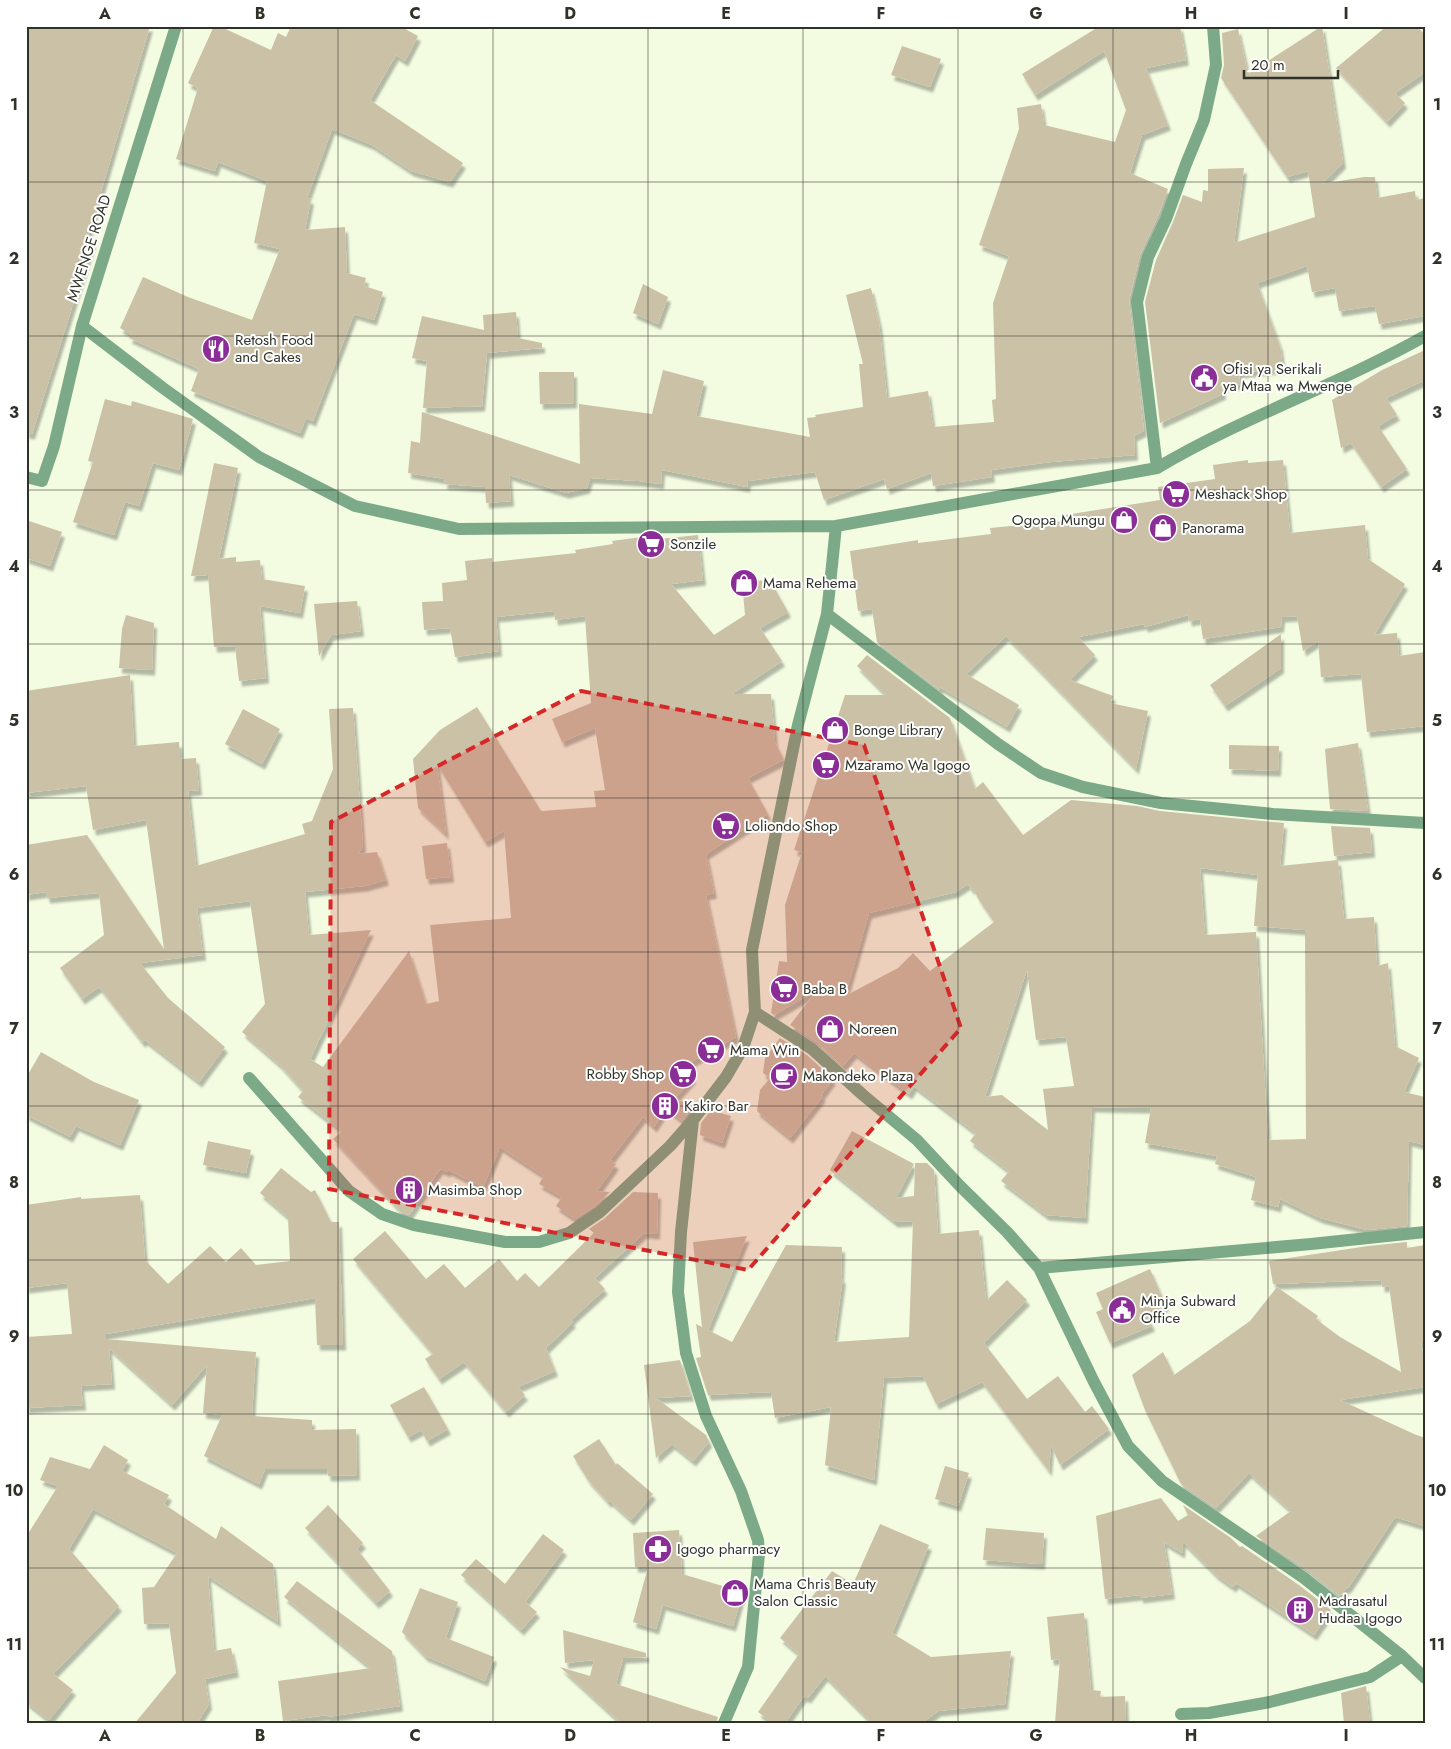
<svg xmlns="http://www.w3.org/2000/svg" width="1451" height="1749" font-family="Jost,sans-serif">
  <defs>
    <filter id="shadow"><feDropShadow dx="3" dy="5.5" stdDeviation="1" flood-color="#0004"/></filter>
  </defs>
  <rect width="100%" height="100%" fill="#f3fbe0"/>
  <path fill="#cbc1a7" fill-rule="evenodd" filter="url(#shadow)" d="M26,26H150L87,239L93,241L32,434L26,433Z
    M214,26H219L271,50L278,33L286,37L291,26H400L418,36L405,61L396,55L370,100L463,163L450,182L411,171L372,145L332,129L307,198L311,199L305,230L345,227L347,273L366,278L364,286L383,292L374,320L354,314L313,421L306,418L300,433L191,391L199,369L129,338L131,334L120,328L143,277L188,297L252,320L280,249L254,243L267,181L218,162L215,171L176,159L198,88L188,83Z
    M1094,26H1180L1186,60L1146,68L1168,125L1142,135L1130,173L1168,189L1158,216L1140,255L1129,300L1144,431L1134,436L1135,455L1051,462L991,470L992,477L933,486L931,473L887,489L884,479L824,500L815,472L748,481L747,487L662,470L661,484L639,481L590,478L587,488L566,493L509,475L511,501L486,503L485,487L444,484L445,479L408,473L411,441L420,443L422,412L580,464L579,404L652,414L663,370L704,381L696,416L810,437L807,418L816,417L815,415L863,407L859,364H863L846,295L871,288L879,323L887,398L928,391L933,427L994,422L992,400L996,399L993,303L1009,256L979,245L1019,129L1017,108L1041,104L1044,125L1115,142L1126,110L1104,51L1035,95L1022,74L1095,29Z
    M1322,26L1343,163L1322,184L1364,177H1375L1377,198L1415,191L1416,200L1425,198V316L1379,324L1375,306L1339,311L1335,288L1312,292L1307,266L1257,283L1280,346L1283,368L1239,373L1240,384L1222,386L1223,394L1160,423L1145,302L1156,260L1173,222L1183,195L1202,202L1203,190L1208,191V169L1244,168L1234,243L1315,217L1308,171L1287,177L1221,78L1224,65L1222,33L1238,29L1248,74Z
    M1387,26H1417L1425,35V72L1395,93L1405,103L1387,122L1336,68Z
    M902,46L941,59L930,87L891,75Z
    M643,284L668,297L658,324L633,313Z
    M516,312L518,338L542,343V348L487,353L482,406L423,408L427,361L412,358L422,316L484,330L483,315Z
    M1425,350V380L1386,398L1397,415L1378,426L1407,469L1381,487L1351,443L1341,448L1332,400L1382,370Z
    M539,372H574V403L540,404Z
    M105,399L131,406L132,401L193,419L179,470L153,463L139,506L125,502L114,535L73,522L93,462L88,461Z
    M1248,460V463L1283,460L1290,533L1365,525L1368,559L1405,584L1374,635L1397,633L1399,656L1425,652V726L1367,732L1361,674L1321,677L1318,641L1303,651L1297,616L1282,617L1281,627L1203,639L1200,619L1189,621L1188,615L1145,627L1144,624L1078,637L1095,655L1070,680L1113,696L1110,703L1148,711L1136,769L1006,636L966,674L1019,705L1007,727L940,687V690L877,642L872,609L858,611L850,551L918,540V543L991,534L990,528L1065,521V515L1160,500L1158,487L1215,479L1213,465Z
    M214,463L238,468L219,559L236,557V562L260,560L262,579L305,586L300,613L260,606L266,678L239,681L235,646L214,647L208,575L191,576Z
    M26,520L62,532L50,566L26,558Z
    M698,535L703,580L671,584L714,635L745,615L742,582L770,580L788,612L760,628L782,661L732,694H771L775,742L783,758V760L748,778L768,814L706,854L714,893L706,895L736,1037L682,1067L693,1078L674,1099L694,1105L682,1121L666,1108L654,1127L643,1117L610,1160L616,1164L597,1191L610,1192L595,1206L575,1219L556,1206L562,1197L539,1184L544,1176L500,1147L483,1187L448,1170V1172L440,1169L409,1215L401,1212L333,1139L342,1131L298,1097L303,1091L280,1065L242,1032L265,1004L250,901L197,908L203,955L140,963L168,998L225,1047L199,1082L145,1040L142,1042L99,987L82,999L60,968L104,935L99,893L47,898L46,892L26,895V845L87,835L164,949L146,820L93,830L86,786L26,793V691L130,675L134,746L179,742L180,759L196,758L199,790L188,791L196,866L305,834L302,824L312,821L333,769L329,709L353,708L363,846L358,854L377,852L386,880L365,886L305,892L309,935L371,930L310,1059L323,1067L409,951L426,1004L439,1001L430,925L511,918L504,831L485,842L437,764L446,834L418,808L413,759L440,730L477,707L541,811L596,807L594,791L605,790L595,728L562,742L552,719L591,703L585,616L555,620L554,611L496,617L499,651L455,657L450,628L424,630L422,602L443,601L442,583L467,580L465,561L492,558V562L576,553L575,550L613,544L612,541L649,536H660V539Z
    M357,601L361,631L331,635L319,656L314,604Z
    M126,615L154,623L152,670L119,668L122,629Z
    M1281,634V668L1225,706L1210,685Z
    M867,655L950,718L975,789L983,782L1023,835L1071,800L1137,806L1160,811L1284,823L1280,866L1338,860L1344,919L1374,917L1377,966L1388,963L1395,1046L1419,1058L1404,1092L1425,1097V1145L1409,1141L1407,1226L1367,1230L1320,1218L1280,1199L1278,1207L1251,1200L1256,1177L1215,1164L1217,1156L1145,1143L1151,1108L1092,1107L1085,1218L1046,1215L1001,1181L1009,1171L970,1141L976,1133L914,1086L909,1094L854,1053L843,1066L817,1042L790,1025L817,990L774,1015L771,1013L779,961L787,962L785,905L802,852L794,850L845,695H886L857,666ZM1200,868L1258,875L1254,926L1305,930L1306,1139L1268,1140L1256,932L1205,935ZM968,884L971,889L973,888L979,900L994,922L930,971L913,953L898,968L845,996L869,913L956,892ZM1027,970L1036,1040L1066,1037L1074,1086L1043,1089L1048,1130L1002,1095L985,1097Z
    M243,709L280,729L262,764L225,744Z
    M1358,743L1368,811L1330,809L1325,749Z
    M1229,745L1279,746L1278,771L1229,769Z
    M1331,826L1370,828L1372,852L1334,856Z
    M447,843L451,877L426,879L422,846Z
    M780,1038L807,1055L833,1079L821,1095L823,1096L790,1138L757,1111L760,1090L770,1078L763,1073L765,1058Z
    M41,1052L94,1082L139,1100L120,1145L76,1126L70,1137L26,1115V1078Z
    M711,1110L731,1116L722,1143L700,1135L701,1123Z
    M852,1131L914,1164L896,1198L914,1196L915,1163H927L934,1170L938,1234L979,1230L986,1301L1007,1280L1027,1300L984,1343L1027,1399L1058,1376L1085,1412L1092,1406L1109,1429L1060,1465L1051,1445L1049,1471L982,1382L936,1404L923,1376L884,1378L874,1480L825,1465L831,1407L775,1418L771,1392L708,1395L696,1358L701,1357L696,1324L702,1327L693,1242L747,1236L708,1330L732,1342L786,1245L842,1247L841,1278H843L834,1342L909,1337L913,1221L895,1222L830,1170Z
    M208,1141L251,1150L246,1173L203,1165Z
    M281,1168L311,1192L315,1190L331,1222H339L343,1345H317L315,1298L106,1334V1339L256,1352L252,1416L312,1420V1430L356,1429L357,1475L328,1476L327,1469H265L259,1484L204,1456L222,1415L203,1413L207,1365L172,1405L109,1348L112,1384L81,1386L83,1405L26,1408V1337L72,1334L67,1283L26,1288V1205L81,1197V1199L140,1195L145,1260L168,1284L210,1246L226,1262L241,1248L256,1265L290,1261L288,1217L260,1193Z
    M633,1192L658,1193L657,1234L644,1233L595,1278L605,1289L571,1320L573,1322L546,1348L555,1371L518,1387L525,1395L506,1412L464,1362L439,1379L425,1359L433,1354L353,1259L385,1231L426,1279L444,1264L465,1288L499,1259L517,1281L525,1273L539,1287L594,1233L589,1229L605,1218Z
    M1407,1242V1248L1425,1245V1342H1421L1425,1368V1387L1340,1400L1414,1434L1425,1438V1526L1395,1517L1348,1588L1347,1587L1340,1596L1309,1571L1256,1536L1291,1511L1249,1473L1216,1508L1181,1484L1145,1410L1132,1375L1163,1352L1174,1375L1250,1321L1277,1287L1318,1316L1316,1319L1340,1337L1401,1372L1389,1286L1382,1287L1381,1280L1273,1284L1269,1261L1368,1246Z
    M1150,1269L1166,1306L1147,1315L1152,1326L1110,1343L1096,1312L1103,1309L1096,1293Z
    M680,1360L691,1396L656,1398L706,1435L709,1442L693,1461L672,1444L656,1458L644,1365Z
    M424,1387L448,1429L427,1441L421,1430L408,1437L390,1405Z
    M599,1439L616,1465L617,1463L653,1494L631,1520L610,1501L608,1502L588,1480L573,1456Z
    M104,1445L128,1460L122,1471L169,1495L164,1504L216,1539L221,1526L273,1564L278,1622L208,1576L214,1651L231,1648L236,1672L205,1679L209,1704L197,1723H135L176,1673L169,1623L144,1624L142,1588L154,1587L177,1553L93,1509L69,1549L119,1606L53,1674L73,1690L49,1720L26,1702V1537L58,1486L40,1480L50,1457L90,1469Z
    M945,1466L969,1473L958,1506L935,1499Z
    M1161,1498L1178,1521L1188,1515L1183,1505L1231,1538L1240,1547L1242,1546L1299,1585L1331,1610L1314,1635L1236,1583L1233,1587L1216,1575L1183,1542L1182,1553L1164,1542L1172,1594L1140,1598V1595L1105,1599L1096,1516Z
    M328,1505L363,1543L357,1549L390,1591L376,1603L305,1528Z
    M880,1524L929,1545L892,1633L931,1657L1011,1651L1005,1704L938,1711L922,1723H872L825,1676L808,1698L804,1696L785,1723H773L758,1712L799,1654L780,1638L832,1571L853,1584Z
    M986,1528L1044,1533L1042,1564L983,1560Z
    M679,1530L682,1574L743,1592L733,1626L663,1605L656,1629L633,1622L648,1567H635L633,1533Z
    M543,1534L564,1550L525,1602L537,1612L521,1630L461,1575L476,1559L505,1584Z
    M297,1581L392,1651L400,1706L327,1717V1715L283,1721L278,1681L371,1668L284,1597Z
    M420,1588L458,1602L446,1638L494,1657L485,1681L425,1656L402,1632Z
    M1084,1613L1091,1690L1101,1691L1100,1697L1125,1696L1126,1723H1055L1060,1659L1051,1660L1047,1617Z
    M563,1630L646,1653V1657L623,1658L616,1684L718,1717L716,1723H621L560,1667L590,1676L594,1660L565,1663Z
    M1366,1686L1370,1723H1344L1341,1693Z"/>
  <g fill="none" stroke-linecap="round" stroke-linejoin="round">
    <path stroke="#7ca987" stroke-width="12" d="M82,326L163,388L259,457L355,506L459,529L836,526L1157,468C1243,417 1338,385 1425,336
      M1157,468L1137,302L1148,257L1166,219L1186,164L1204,120L1216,65L1213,26
      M26,477L42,481L54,446L82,326L176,26
      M827,614L998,744L1041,773L1083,787L1161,803L1273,814L1425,823
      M755,1012L812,1049L863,1095L917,1140L960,1186L1007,1232L1039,1268L1094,1382L1128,1446L1162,1481L1304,1578L1402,1656L1425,1678
      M249,1078L349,1191L382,1214L414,1225L505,1242H539L569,1233L600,1212L670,1146L693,1120L726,1077L743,1048L755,1012L752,950L798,725L827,614L836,526
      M693,1120L681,1232L678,1292L686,1353L706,1416L741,1491L758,1540L759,1554L748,1667L724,1723
      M1039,1268L1311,1244L1425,1232
      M1181,1714L1209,1713L1270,1702L1370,1677L1402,1656"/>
  </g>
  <path fill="#d62828" fill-opacity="0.2" stroke="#d62828" stroke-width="4" stroke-dasharray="10 6" stroke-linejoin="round" d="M581,691L864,745L961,1028L748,1270L329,1189L331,822Z"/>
  <path fill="none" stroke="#2f3228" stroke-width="1" stroke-opacity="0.55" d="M183,26V1723M338,26V1723M493,26V1723M648,26V1723M803,26V1723M958,26V1723M1113,26V1723M1268,26V1723M26,182H1425M26,336H1425M26,490H1425M26,644H1425M26,798H1425M26,952H1425M26,1106H1425M26,1260H1425M26,1414H1425M26,1568H1425"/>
  <defs>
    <symbol id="restaurant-disc" viewBox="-11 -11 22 22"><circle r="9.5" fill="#8b2d97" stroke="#fff"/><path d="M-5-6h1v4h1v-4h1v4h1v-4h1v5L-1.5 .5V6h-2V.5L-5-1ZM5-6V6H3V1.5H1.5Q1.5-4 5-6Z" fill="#fff"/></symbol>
    <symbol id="civic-disc" viewBox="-11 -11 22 22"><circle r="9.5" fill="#8b2d97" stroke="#fff"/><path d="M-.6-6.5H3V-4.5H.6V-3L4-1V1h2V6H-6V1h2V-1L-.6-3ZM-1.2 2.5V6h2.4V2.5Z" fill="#fff"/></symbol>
    <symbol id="supermarket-disc" viewBox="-11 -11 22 22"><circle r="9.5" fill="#8b2d97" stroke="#fff"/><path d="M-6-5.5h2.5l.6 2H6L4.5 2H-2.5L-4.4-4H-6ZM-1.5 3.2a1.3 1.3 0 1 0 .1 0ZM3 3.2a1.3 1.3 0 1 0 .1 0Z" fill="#fff"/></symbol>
    <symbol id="shop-disc" viewBox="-11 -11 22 22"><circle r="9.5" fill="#8b2d97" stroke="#fff"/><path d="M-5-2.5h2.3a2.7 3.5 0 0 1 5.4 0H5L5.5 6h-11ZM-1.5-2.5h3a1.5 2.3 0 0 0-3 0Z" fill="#fff"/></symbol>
    <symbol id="cafe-disc" viewBox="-11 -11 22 22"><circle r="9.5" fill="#8b2d97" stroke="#fff"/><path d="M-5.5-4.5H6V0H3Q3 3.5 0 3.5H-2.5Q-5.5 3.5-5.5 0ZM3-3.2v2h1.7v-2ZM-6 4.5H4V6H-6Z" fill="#fff"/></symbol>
    <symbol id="building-disc" viewBox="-11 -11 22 22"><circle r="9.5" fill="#8b2d97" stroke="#fff"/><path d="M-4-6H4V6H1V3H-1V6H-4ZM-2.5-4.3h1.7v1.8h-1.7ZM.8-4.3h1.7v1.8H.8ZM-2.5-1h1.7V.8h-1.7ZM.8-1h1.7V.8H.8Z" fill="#fff"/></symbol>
    <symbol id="pharmacy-disc" viewBox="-11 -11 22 22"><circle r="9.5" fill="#8b2d97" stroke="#fff"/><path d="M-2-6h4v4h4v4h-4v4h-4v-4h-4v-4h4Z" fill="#fff"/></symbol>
  </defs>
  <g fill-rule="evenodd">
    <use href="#restaurant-disc" x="200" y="333" width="32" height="32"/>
    <use href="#civic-disc" x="1188" y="362" width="32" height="32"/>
    <use href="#supermarket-disc" x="1160" y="478" width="32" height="32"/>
    <use href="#shop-disc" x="1108" y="504" width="32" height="32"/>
    <use href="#shop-disc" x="1147" y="512" width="32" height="32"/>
    <use href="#supermarket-disc" x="635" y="528" width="32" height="32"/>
    <use href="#shop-disc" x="728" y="567" width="32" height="32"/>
    <use href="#shop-disc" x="819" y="714" width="32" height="32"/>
    <use href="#supermarket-disc" x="810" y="749" width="32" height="32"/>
    <use href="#supermarket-disc" x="710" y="810" width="32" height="32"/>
    <use href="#supermarket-disc" x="768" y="973" width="32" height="32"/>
    <use href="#shop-disc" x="814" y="1013" width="32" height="32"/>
    <use href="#supermarket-disc" x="695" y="1034" width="32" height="32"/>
    <use href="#supermarket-disc" x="667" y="1058" width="32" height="32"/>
    <use href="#cafe-disc" x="768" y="1060" width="32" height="32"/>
    <use href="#building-disc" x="649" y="1090" width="32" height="32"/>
    <use href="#building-disc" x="393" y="1174" width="32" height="32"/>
    <use href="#civic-disc" x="1106" y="1294" width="32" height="32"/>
    <use href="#pharmacy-disc" x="642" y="1533" width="32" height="32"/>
    <use href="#shop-disc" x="719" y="1577" width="32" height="32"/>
    <use href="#building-disc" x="1284" y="1594" width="32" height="32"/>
  </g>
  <g text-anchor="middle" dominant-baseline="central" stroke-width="4" stroke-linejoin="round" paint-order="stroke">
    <g font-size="15" fill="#2f3228" stroke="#fff">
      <text transform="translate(89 248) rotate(-72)">MWENGE ROAD</text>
    </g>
    <g font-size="15" fill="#2f3228" stroke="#fff" text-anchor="start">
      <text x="235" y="340">Retosh Food<tspan x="235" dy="17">and Cakes</tspan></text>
      <text x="1223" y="369">Ofisi ya Serikali<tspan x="1223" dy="17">ya Mtaa wa Mwenge</tspan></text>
      <text x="1195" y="494">Meshack Shop</text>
      <text x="1105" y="520" text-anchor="end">Ogopa Mungu</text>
      <text x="1182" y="528">Panorama</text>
      <text x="670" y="544">Sonzile</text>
      <text x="763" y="583">Mama Rehema</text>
      <text x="854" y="730">Bonge Library</text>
      <text x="845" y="765">Mzaramo Wa Igogo</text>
      <text x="745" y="826">Loliondo Shop</text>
      <text x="803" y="989">Baba B</text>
      <text x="849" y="1029">Noreen</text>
      <text x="730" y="1050">Mama Win</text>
      <text x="664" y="1074" text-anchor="end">Robby Shop</text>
      <text x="803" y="1076">Makondeko Plaza</text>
      <text x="684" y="1106">Kakiro Bar</text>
      <text x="428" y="1190">Masimba Shop</text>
      <text x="1141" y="1301">Minja Subward<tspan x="1141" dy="17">Office</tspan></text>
      <text x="677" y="1549">Igogo pharmacy</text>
      <text x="754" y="1584">Mama Chris Beauty<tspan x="754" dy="17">Salon Classic</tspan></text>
      <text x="1319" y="1601">Madrasatul<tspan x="1319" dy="17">Hudaa Igogo</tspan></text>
    </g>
  </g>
  <rect width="1451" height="1749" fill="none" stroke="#ffffff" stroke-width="55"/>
  <path d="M1244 70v8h94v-8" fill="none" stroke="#2f3228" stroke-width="2.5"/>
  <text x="1251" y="70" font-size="15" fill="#2f3228" stroke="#ffffff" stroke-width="4" paint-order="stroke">20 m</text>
  <rect x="28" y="28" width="1396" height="1694" fill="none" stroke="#2f3228" stroke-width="2"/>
  <g font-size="16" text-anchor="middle" font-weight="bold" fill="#2f3228">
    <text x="105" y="19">A</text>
    <text x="260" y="19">B</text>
    <text x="415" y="19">C</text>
    <text x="570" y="19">D</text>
    <text x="726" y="19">E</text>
    <text x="881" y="19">F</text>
    <text x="1036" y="19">G</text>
    <text x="1191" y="19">H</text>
    <text x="1346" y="19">I</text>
    <text x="14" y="110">1</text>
    <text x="1437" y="110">1</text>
    <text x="14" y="264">2</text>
    <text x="1437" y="264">2</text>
    <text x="14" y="418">3</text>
    <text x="1437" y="418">3</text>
    <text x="14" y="572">4</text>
    <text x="1437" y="572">4</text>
    <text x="14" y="726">5</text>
    <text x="1437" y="726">5</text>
    <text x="14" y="880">6</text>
    <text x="1437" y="880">6</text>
    <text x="14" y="1034">7</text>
    <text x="1437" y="1034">7</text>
    <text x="14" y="1188">8</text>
    <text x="1437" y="1188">8</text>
    <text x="14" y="1342">9</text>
    <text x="1437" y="1342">9</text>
    <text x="14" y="1496">10</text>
    <text x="1437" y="1496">10</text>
    <text x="14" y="1650">11</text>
    <text x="1437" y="1650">11</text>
    <text x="105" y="1741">A</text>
    <text x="260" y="1741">B</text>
    <text x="415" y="1741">C</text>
    <text x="570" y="1741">D</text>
    <text x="726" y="1741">E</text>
    <text x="881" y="1741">F</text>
    <text x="1036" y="1741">G</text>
    <text x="1191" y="1741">H</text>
    <text x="1346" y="1741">I</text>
  </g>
</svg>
